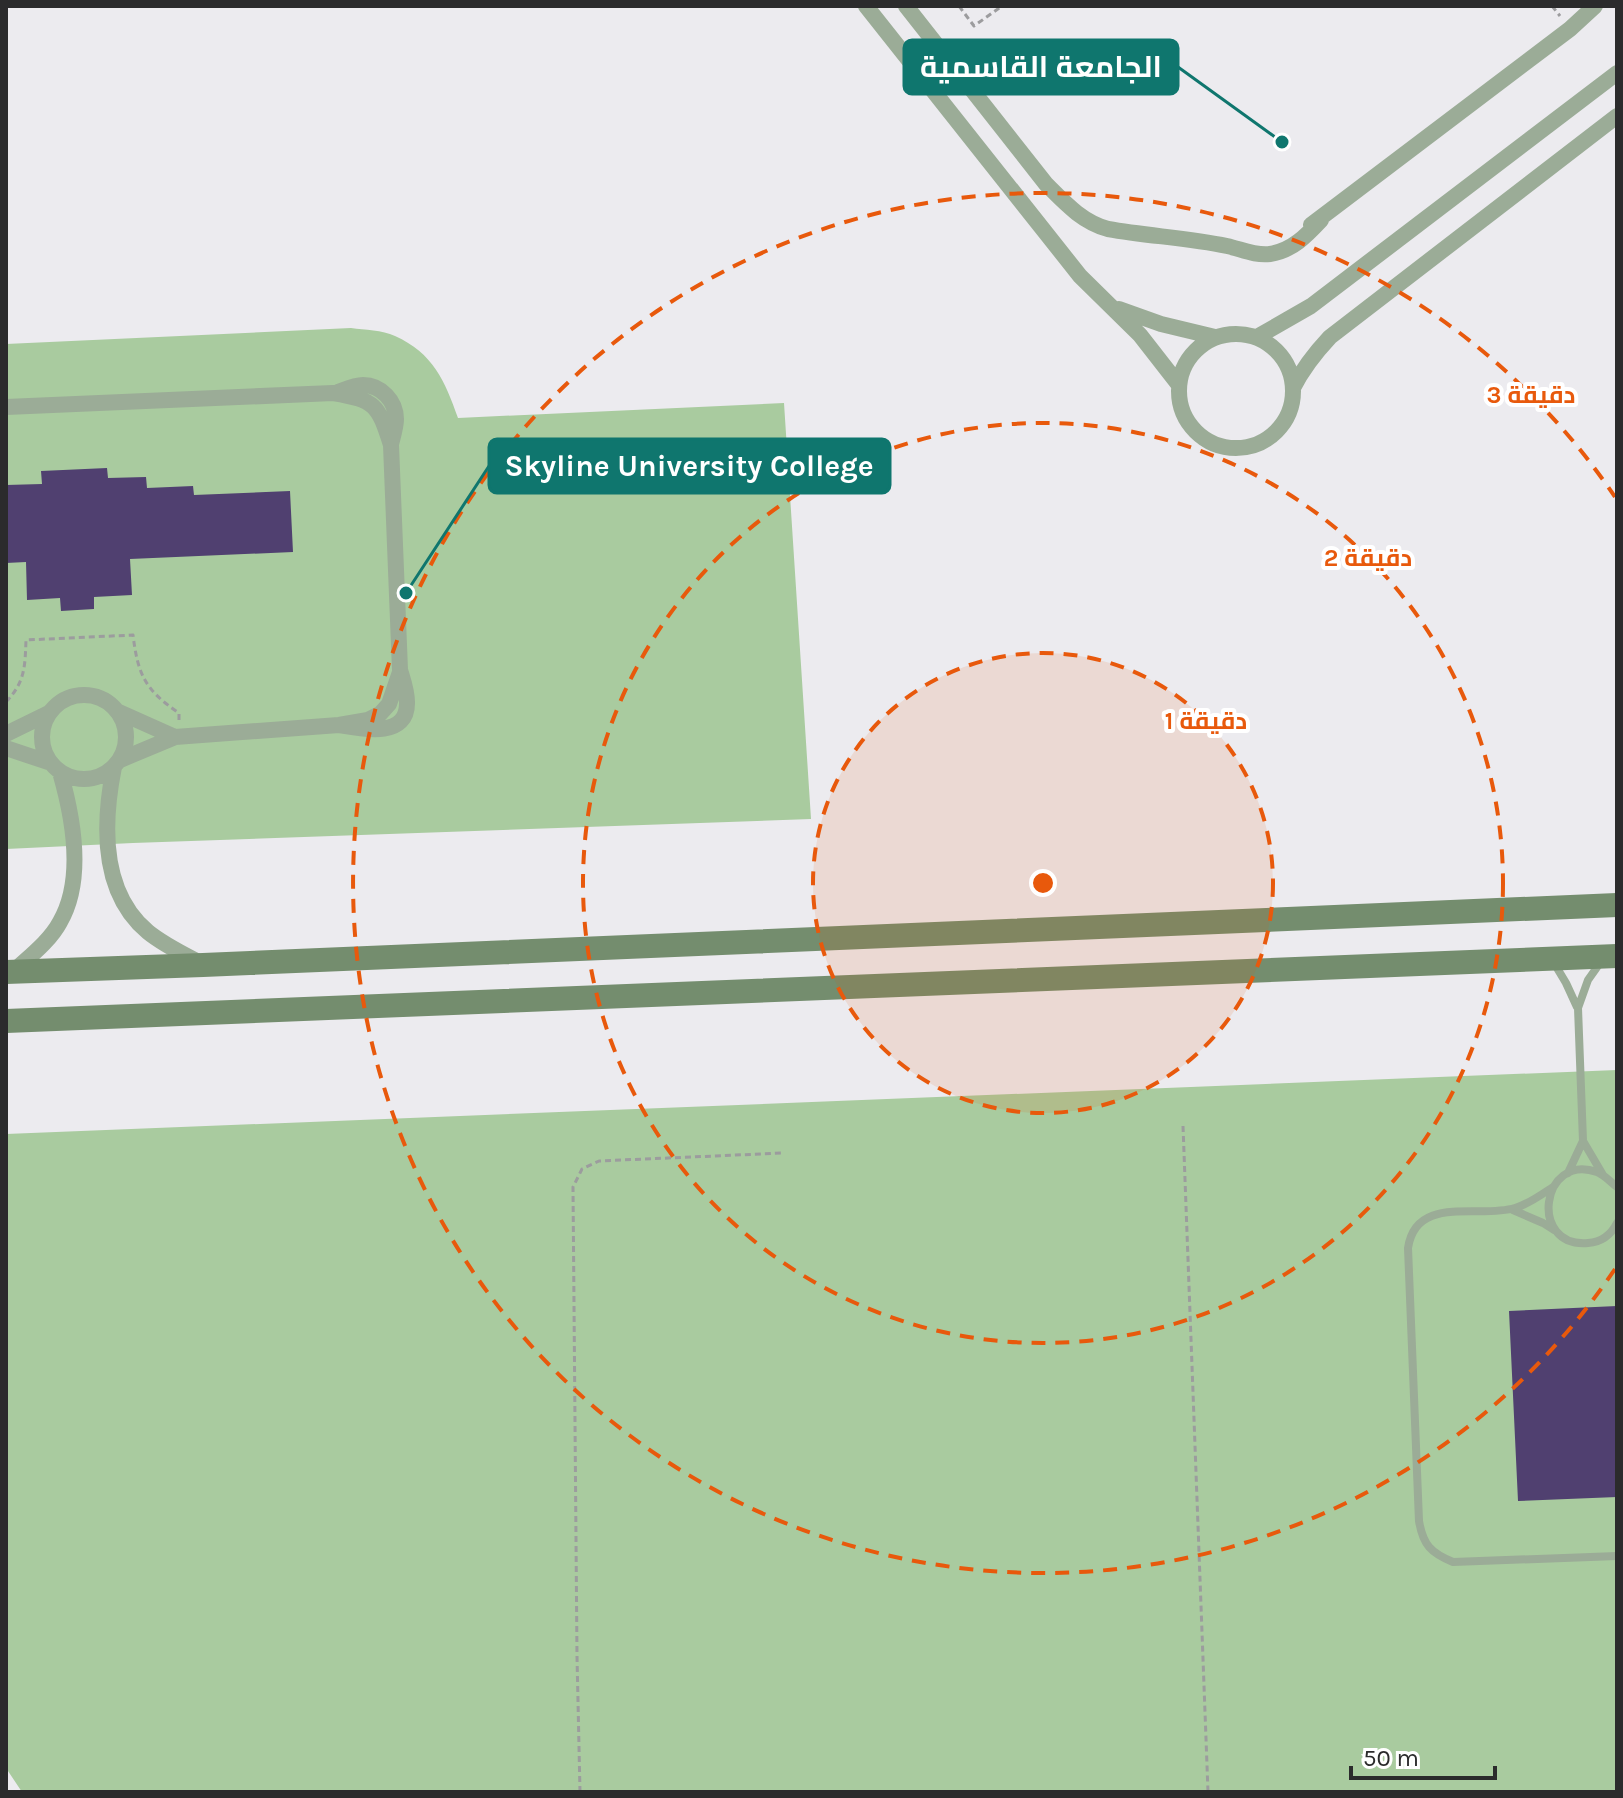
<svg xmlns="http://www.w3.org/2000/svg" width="1623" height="1798" font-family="Karla,Cairo,sans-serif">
  <rect width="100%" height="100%" fill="#ecebef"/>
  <path fill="#a9cb9f" d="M351,328C365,330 382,330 395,336C433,353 445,381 458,418L784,403L811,819L133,843L6,849V344Z
    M1617,1070V1792H22L6,1768V1134Z"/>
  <path fill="#504070" d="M107,468L108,478L146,477L147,488L193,486L194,495L290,491L293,552L130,559L132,595L94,597V609L61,611L60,598L27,600L26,562L6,563V485L42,484L41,471Z
    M1617,1306V1497L1518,1501L1509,1311Z"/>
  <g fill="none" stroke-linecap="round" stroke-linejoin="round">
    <path stroke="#9c9c9e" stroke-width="3" stroke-dasharray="6 4" stroke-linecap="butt" d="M959,6L974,26L1002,6
      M1552,6L1560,16
      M6,702C25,682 25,667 26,640L133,635C138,675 145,690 179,713V721
      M1183,1126L1208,1792
      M580,1792L577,1656L573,1187L582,1169L599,1161L783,1153"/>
    <path stroke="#9bac97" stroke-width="8" d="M1554,963L1566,983L1577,1007
      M1583,1141L1603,1175
      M1568,1173L1583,1141L1578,1008L1588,980L1600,963
      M1553,1187C1541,1195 1529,1204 1515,1208C1479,1219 1416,1194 1408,1248L1419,1521C1423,1545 1431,1553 1453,1562L1617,1556
      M1617,1187C1610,1182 1605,1175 1597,1172C1541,1152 1528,1248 1588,1243C1601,1242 1611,1235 1617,1223
      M1513,1210L1543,1223L1554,1230"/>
    <path stroke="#9bac97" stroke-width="16" d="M866,6L1080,276L1140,335L1179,385
      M906,6L1046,184C1065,203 1082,222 1108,229C1148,236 1188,238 1227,246C1241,249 1255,256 1270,254C1292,251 1307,235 1321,220
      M1311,225L1570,29L1595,6
      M1119,309L1161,324L1215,337
      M1179 391a57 57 0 1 1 114 0a57 57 0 1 1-114 0Z
      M1257,337L1311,306L1617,73
      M1293,388C1303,368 1315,353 1330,337L1617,116
      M338,392C346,389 355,385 363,385C381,385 396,401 396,419C396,427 393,436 391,444
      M6,407L333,393C375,400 378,404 391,445L400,670C403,680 407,691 407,702C408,739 362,729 339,725
      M42 737a42 42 0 1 1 84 0a42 42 0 1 1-84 0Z
      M119,712L175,737
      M6,734L49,713
      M6,748L51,763
      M120,760L175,737L339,725L368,720L380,714L389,704L400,672
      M114,767C103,822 100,892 148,932C164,945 183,954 202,964
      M14,971C29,957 50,941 60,922C85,879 73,817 60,772"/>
    <path stroke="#748d6e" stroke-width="24" d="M6,972L203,965L1617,905
      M6,1021L1617,956"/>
  </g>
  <circle cx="1043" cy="883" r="230" fill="#e8590c" fill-opacity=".12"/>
  <g fill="none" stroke="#e8590c" stroke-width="4" stroke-dasharray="14 10">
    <circle cx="1043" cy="883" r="230"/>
    <circle cx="1043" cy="883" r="460"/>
    <path d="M1615 1269A690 690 0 1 1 1615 497"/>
  </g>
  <circle cx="1043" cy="883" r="12" fill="#e8590c" stroke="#fff" stroke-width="4"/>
  <g font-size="24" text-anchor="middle" font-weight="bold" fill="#e8590c" stroke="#fff" stroke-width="8" stroke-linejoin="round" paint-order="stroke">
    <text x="1531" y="403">3 دقيقة</text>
    <text x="1368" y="566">2 دقيقة</text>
    <text x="1206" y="729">1 دقيقة</text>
  </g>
  <path fill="none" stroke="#0f766e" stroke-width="3" d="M1282 142L1178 67M406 593L489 466"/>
  <g fill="#0f766e" stroke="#fff" stroke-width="3">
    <circle cx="1282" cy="142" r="8"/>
    <circle cx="406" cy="593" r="8"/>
  </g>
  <g fill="#0f766e" stroke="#0f766e" stroke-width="3">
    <rect x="904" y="40" width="274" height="54" rx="8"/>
    <rect x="489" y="439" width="401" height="54" rx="8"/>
  </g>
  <g font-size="30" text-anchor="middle" font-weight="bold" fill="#fff">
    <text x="1041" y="77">الجامعة القاسمية</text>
    <text x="689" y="476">Skyline University College</text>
  </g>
  <rect width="1623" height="1798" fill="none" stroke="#2b2b2c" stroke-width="16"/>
  <path d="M1351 1766v12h144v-12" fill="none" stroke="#2b2b2c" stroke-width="4"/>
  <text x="1363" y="1766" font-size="24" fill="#2b2b2c" stroke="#ffffff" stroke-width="6" paint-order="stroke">50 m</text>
</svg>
